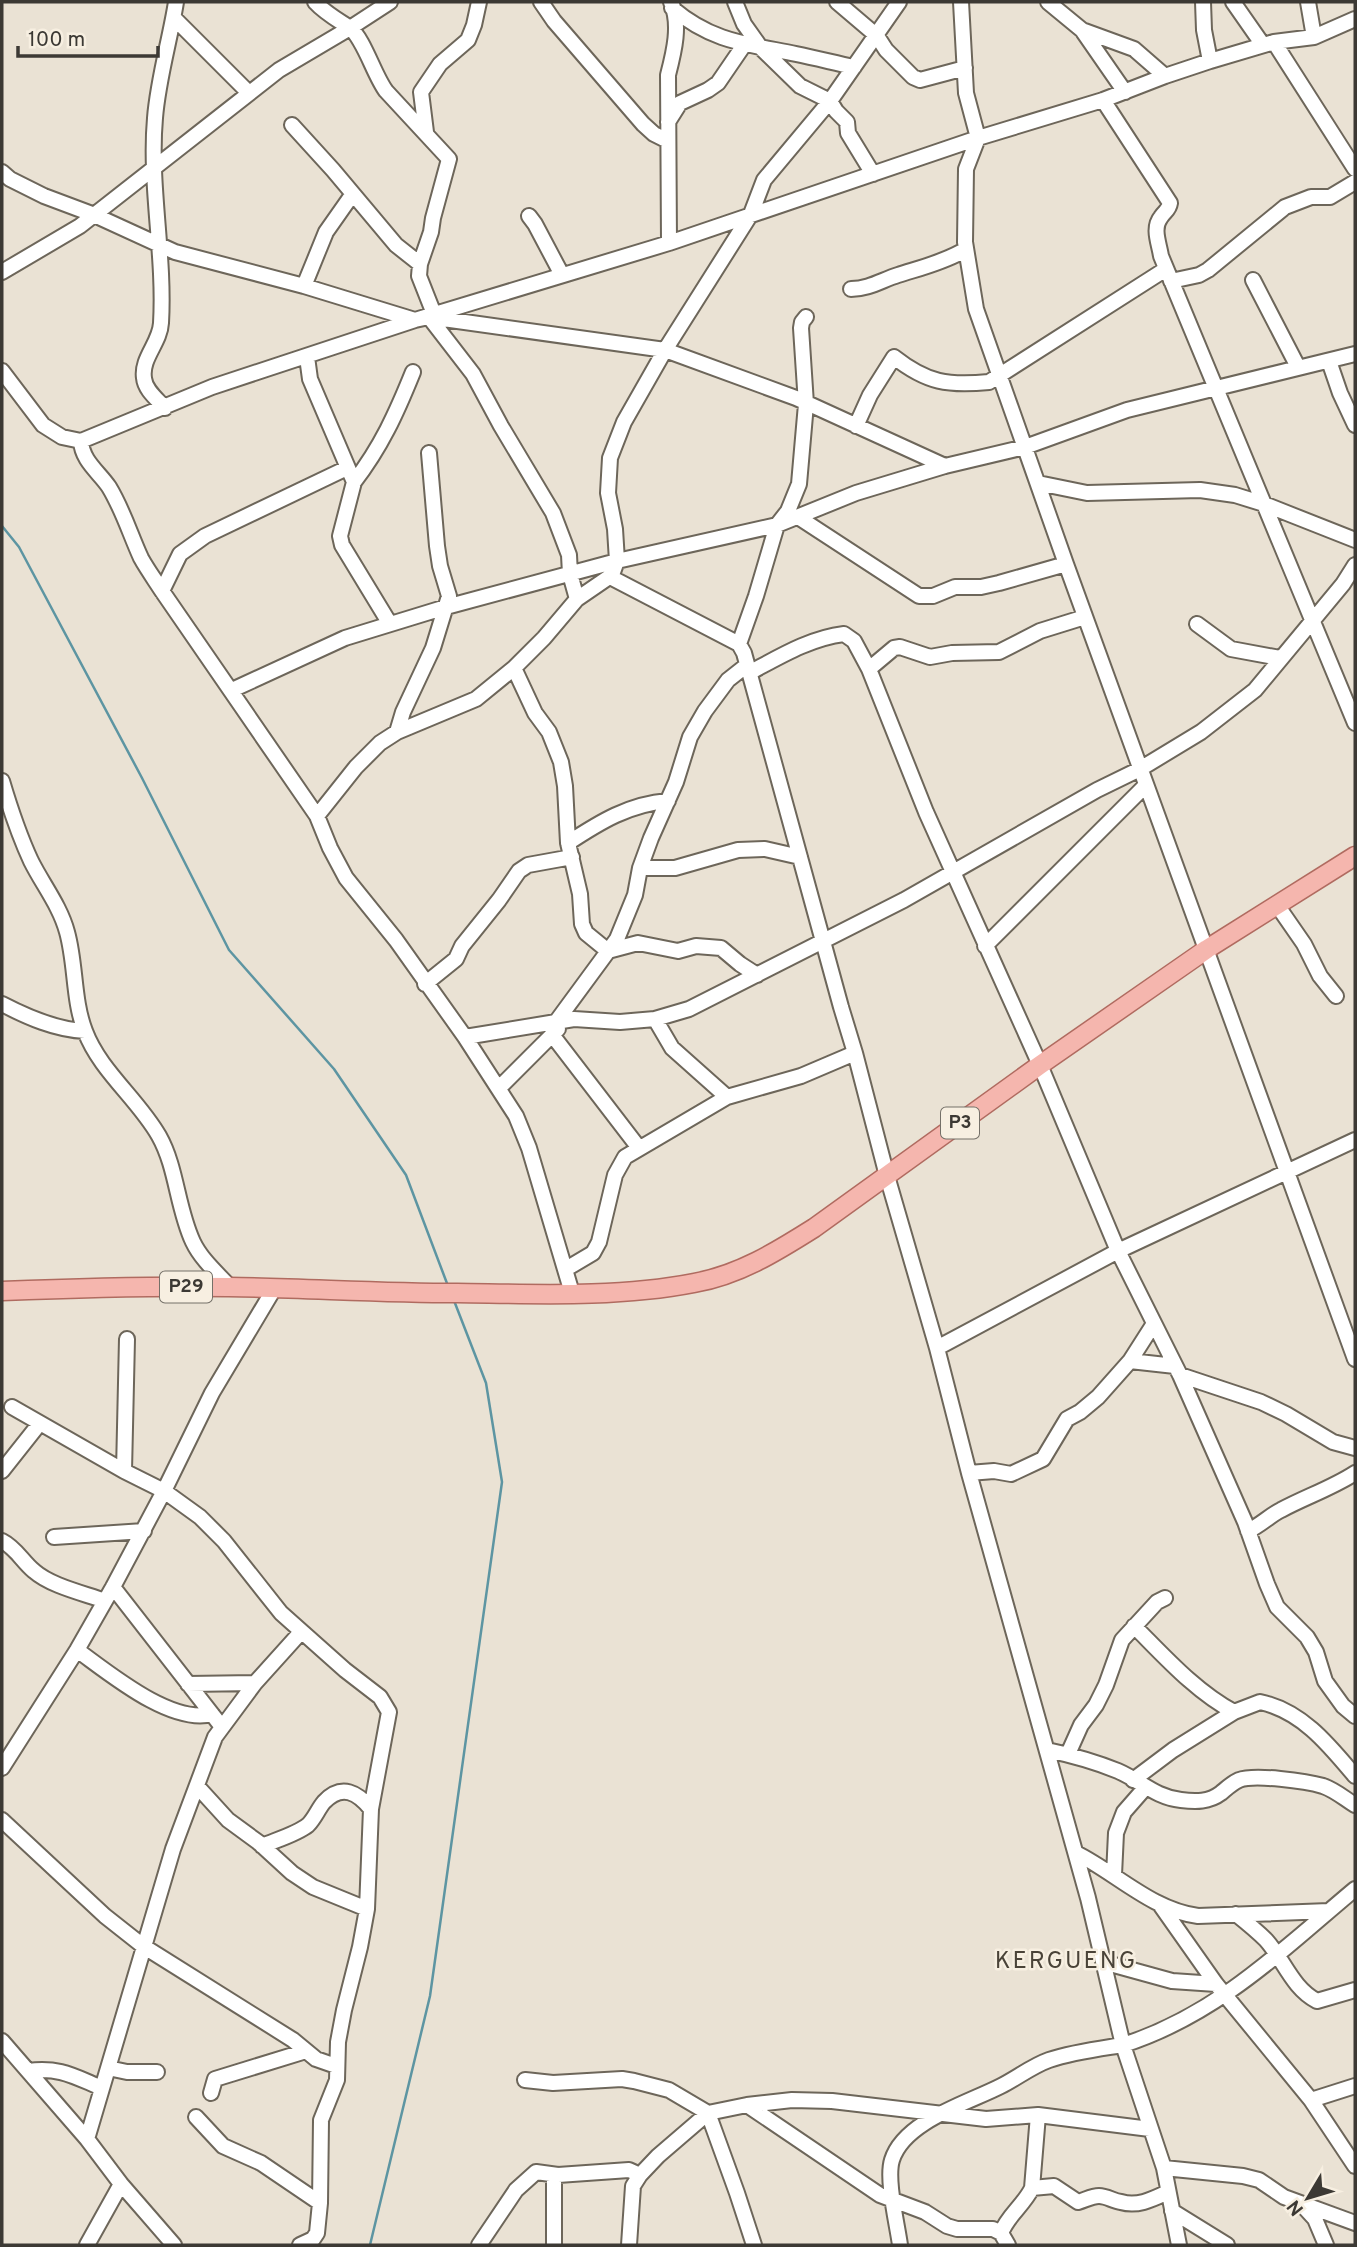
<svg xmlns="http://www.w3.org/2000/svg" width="1357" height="2247" font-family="Overpass,sans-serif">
  <rect width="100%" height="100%" fill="#eae2d4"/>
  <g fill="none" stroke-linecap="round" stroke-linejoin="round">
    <path stroke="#5d95a2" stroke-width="2.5" d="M2,526L19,547L142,778L229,950L334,1069L406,1175L448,1286
      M370,2245L430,1996L502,1482L486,1383L453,1298"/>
    <defs>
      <path id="minor" d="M315,2C325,13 338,20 350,28C364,39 374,75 386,91L449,159L433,218L431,232L420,264L419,276L434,314
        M541,2L554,21L643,124L654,134L668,141
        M735,2L744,24L761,48L800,86L830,101L836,111L847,122L848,133L873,174
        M837,2L877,36L886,50L913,77L920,80L965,68
        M899,2L830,101L764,180L751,214L665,350L624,422L610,458L608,493L615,529L617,561L612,575L614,579L739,644L744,653L841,1007L855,1053L887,1176L937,1348L969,1473L1088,1898L1123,2045C1098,2049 1073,2052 1049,2060C1032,2066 1017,2078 1001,2086C968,2103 904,2121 892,2160C886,2179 897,2223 900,2245
        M961,2L966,93L978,138L966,169L965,242L976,309L1066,564L1355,1359
        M1048,2L1082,30L1134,49L1165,76
        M1203,2L1204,30L1210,61
        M1233,2L1263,45
        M1308,2L1314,37
        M672,8C712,42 747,44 796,54C816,58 835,63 854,67
        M174,18L248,92
        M1082,30L1125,92
        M1274,42L1355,169
        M1103,100L1170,203C1169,210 1165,211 1161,217C1152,228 1159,243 1161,256L1355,723
        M668,122L680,103L708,90L718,83L744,45
        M292,125L333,170L396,245L420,264
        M426,132L421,92L440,64L468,40L474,25L479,2
        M2,172L10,179L44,196L92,214L175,252L304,286L415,320L429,317L665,350L796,398L945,466
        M529,216L535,224L562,275
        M669,243L668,75C674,52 681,24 671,2
        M2,272L80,226L279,70L350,28L390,2
        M1253,280L1298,367
        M1171,281L1199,275L1208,270L1285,207L1311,197H1330L1355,182
        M304,286L326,232L352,195
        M851,289C869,289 882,280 898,275C920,268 941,263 961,252L967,256
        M429,317L473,374L501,426L553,513L569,555L570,574L577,599
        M307,357L310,379L354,482L340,536L342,545L390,624
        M1329,361L1340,393L1355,425
        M2,371L43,425L62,437L81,441
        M165,408C157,399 145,390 144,378C141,358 160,343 161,323C165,255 149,185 155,118C158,79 170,40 176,2
        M856,426L870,395L894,357C927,383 948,386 989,382L1166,269
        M354,482C381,447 396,414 413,372
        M1038,483L1087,493L1200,490L1235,495L1264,504L1355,540
        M798,517L919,596H933L955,587H981L999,583L1066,564
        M162,591L180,554L205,536L347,468
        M1197,624L1231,649L1280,658
        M739,644L756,596L777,525L788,511L799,484L806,404L801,328L802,322L806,317
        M514,668L535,713L549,732L561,762L565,786L568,843L580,894L582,924L586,933L608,951L638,943L678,951L696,946L721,948L740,964L757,975
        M869,669L894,648L900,647L930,657L952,653L999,652L1040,631L1085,617
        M749,673C779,657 810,638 844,634L854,641L869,669L926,812L1040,1065L1118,1251L1180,1375L1245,1522L1267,1584L1277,1607L1307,1637L1316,1652L1325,1681L1343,1706L1355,1716
        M232,690L345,638L446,607L617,561L777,525L856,493L945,466L1025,447L1127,410L1355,354
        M397,732L403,712L433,648L449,596L440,566L437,546L429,453
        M2,781C10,808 19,835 31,861C43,885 60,906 67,932C76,964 73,1000 85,1031C100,1071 138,1099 159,1136C177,1168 177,1208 193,1242C201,1259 217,1273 230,1287
        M317,816L356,767L380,743L397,732L476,699L514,668L544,638L577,599L612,575
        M568,843C600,822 629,804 668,801
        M640,868H675L738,850L765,849L800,857
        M1277,905L1304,944L1320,976L1336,996
        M985,946L1146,785
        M425,984L456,959L462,946L499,900L519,871L528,865L572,857
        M2,1004C27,1017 56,1030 85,1031
        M655,1019L672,1048L727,1097
        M556,1022L617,939L635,895L640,868L651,838L676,782L690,737L705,711L728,680L747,665
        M553,1036L639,1148
        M465,1037L574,1019L620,1022L655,1019L689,1009L904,900L1097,790L1140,769L1201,732L1255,690L1343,584L1355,565
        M499,1088L558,1029
        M566,1269L593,1253L599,1242L615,1175L625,1157L727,1097L801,1076L855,1053
        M572,1293L529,1148L516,1116L465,1037L396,940L346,878L330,848L317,816L162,591C155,580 147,569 141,558C130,534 123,510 109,487C99,472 82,461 81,441L212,387L415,320L669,243L978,138L1103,100L1165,76L1210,61L1274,42L1314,37L1355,19
        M937,1348L1118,1251L1355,1140
        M1130,1361L1175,1366
        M1180,1375L1261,1402L1286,1414L1333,1442L1355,1448
        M12,1407L124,1471L164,1491L200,1517L224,1541L281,1613L345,1670L380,1697L389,1712L371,1809
        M2,1471L40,1423
        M124,1471L127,1339
        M969,1473L994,1471L1011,1474L1043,1459L1067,1419L1080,1412L1098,1397L1130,1361L1153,1325
        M1248,1531C1261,1525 1269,1516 1281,1510C1305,1497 1332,1488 1355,1473
        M54,1537L144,1531
        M2,1541C16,1548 22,1561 34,1571C51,1586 83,1593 105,1601
        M113,1587L222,1727
        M1134,1626C1164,1656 1196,1692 1234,1712
        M77,1650C109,1673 171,1725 212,1714
        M188,1684L255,1683
        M1047,1750C1071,1755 1096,1762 1118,1771C1141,1781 1155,1797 1181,1800C1196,1802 1209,1802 1221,1793C1227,1788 1232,1783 1239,1780C1254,1774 1306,1781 1323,1786C1335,1790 1345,1799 1355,1805
        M1068,1754L1081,1725L1096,1705L1106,1685L1122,1640L1157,1602L1165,1598
        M2,1768L77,1650L113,1587L164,1491L212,1393L274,1289
        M1133,1780L1173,1750L1234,1712L1260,1702C1302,1711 1329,1745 1355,1776
        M197,1786L228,1820L258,1842L292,1873L313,1887L367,1909
        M2,1820L105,1916L143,1946L293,2040L316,2059L336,2066
        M262,1846C276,1840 297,1834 308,1825C315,1818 318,1809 324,1802C342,1783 358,1793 371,1809L367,1909L360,1947L344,2010L338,2042L337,2080L321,2120L320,2203L317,2233L313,2239L300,2245
        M1076,1853C1116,1873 1152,1910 1198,1916L1329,1911
        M1114,1875L1116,1833L1124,1812L1145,1788
        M1161,1906L1216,1984L1311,2100L1355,2166
        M1236,1914C1246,1922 1257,1931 1266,1940C1284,1960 1292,1988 1317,2001L1355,1990
        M1103,1962L1172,1981L1216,1984
        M2,2041L87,2139L121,2184L174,2245
        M108,2068L127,2072H157
        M28,2071C60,2067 73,2076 102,2088
        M525,2080L553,2083L622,2079L634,2081L669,2090L708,2113L737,2193L754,2245
        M211,2093L215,2079L306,2051
        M1311,2100L1355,2086
        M747,2105L880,2195L925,2212L947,2226L957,2229H993L1001,2233L1008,2245
        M196,2117L223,2146L261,2163L320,2203
        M87,2139L173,1849L215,1737L255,1683L301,1632
        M1164,2168L1243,2176L1259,2180L1284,2197L1355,2223
        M554,2175V2245
        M1032,2188L1054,2186L1078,2202C1085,2200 1092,2196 1099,2196C1107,2196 1113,2201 1121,2202C1138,2207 1153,2199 1168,2192
        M1304,2207L1315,2219L1326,2245
        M1172,2211L1227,2245
        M1001,2233C1008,2215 1024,2205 1032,2188L1038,2115
        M87,2245L121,2184
        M479,2245L516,2190L536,2172L558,2175L629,2170L640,2175
        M629,2245L633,2186L640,2175L658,2156L708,2113L747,2105L792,2100L832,2101L986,2119L1038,2115L1150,2129
        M1179,2245L1164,2168L1123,2045C1217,2015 1282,1950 1355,1889"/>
      <path id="major" d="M2,1291C78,1288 153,1286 229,1287C305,1288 381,1293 457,1293C535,1294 617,1298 694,1283C739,1275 776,1252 814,1228L1040,1065L1207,949L1355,856"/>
    </defs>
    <use href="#minor" stroke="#6d665a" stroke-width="18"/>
    <use href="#major" stroke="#b06b60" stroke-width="21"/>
    <use href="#minor" stroke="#fff" stroke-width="14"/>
    <use href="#major" stroke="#f5b6ae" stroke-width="18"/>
  </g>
  <g text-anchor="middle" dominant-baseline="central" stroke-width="5" stroke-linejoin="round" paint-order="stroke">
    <g fill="#f7efe1" stroke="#747068" stroke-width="2">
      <rect x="941" y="1107.5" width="38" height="31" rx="5"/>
      <rect x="160" y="1271.5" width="52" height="31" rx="5"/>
    </g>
    <g font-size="19" font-weight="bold" fill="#3c3934">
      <text x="960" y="1123">P3</text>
      <text x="186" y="1287">P29</text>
    </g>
    <g font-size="24" letter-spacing="2" fill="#4a4338" stroke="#f7efe1">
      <text x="1066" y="1962">KERGUENG</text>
    </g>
  </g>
  <rect width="1357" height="2247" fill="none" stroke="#3c3934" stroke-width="7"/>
  <g transform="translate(1308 2198) rotate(232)" stroke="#f7efe1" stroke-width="5" paint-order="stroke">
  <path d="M0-5L12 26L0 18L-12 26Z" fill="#3c3934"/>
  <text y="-10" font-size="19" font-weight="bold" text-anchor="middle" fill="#3c3934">N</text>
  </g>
  <path d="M18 46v10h140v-10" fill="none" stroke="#3c3934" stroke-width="3.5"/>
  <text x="28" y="46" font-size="21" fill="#3c3934" stroke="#f7efe1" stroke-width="5" paint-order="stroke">100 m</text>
</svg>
